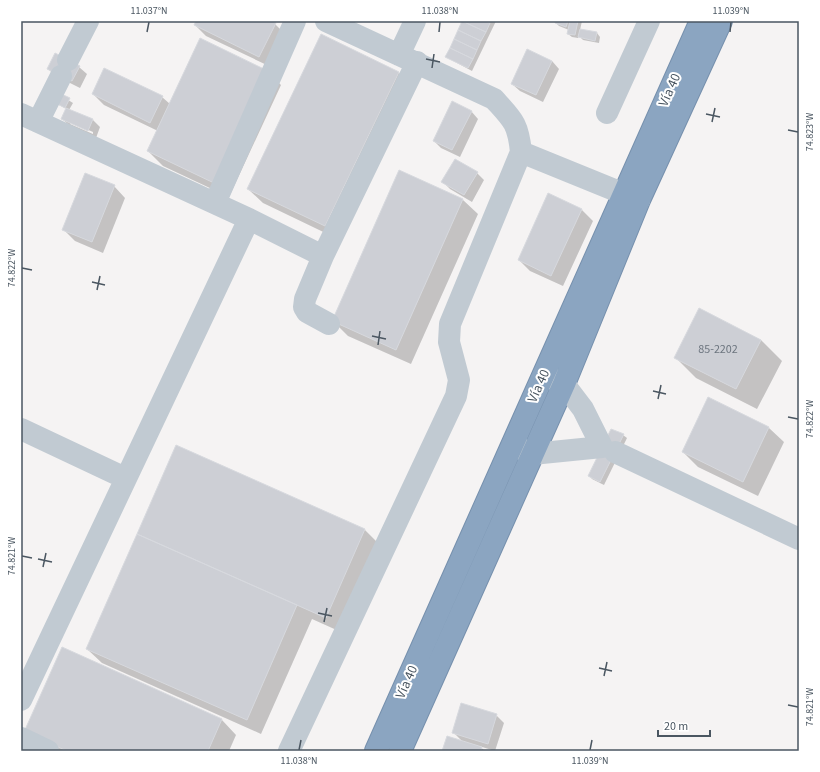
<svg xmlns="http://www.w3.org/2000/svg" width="820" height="772" font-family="'Source Sans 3',sans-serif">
  <rect width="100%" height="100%" fill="#f5f3f3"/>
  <path fill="#0003" fill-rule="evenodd" d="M197,21H270L275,24L286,35L271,67L206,36L195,25Z
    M464,21H496L472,71L446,57Z
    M556,21H582L580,30L597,33L600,37L599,43L583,40L579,36L578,38L572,37L568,34L569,30L559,26L556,23Z
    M321,35L399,73L413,87L340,240L263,203L248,189Z
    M552,61L559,69L543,102L520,91L512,84Z
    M79,67L87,74L80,88L56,76L48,69Z
    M266,70L281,85L229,197L163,166L148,151L158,131L104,105L93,94L162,97L170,104Z
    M57,93L73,103L69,110L93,120L100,127L96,138L70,126L62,119L67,109L57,104ZM70,122L93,132V134L70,124Z
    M471,111L478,119L460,157L441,148L434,141Z
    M400,171L463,200L478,214L411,364L348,336L333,321Z
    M477,173L484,180L472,202L450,189L442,181Z
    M114,186L125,198L103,253L75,241L64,230Z
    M582,210L593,221L563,286L530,271L519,260Z
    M700,310L761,340L782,361L757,409L696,378L676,358Z
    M708,398L769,428L784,442L758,496L698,467L683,452Z
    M623,435L627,438L604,485L592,479L589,475Z
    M365,530L379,544L341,632L312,619L261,734L102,663L87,649Z
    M62,649L222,720L236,735L229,751H50Z
    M496,715L504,723L495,751L479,746L485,751H444L463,742L453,732Z"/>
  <path fill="#cdcfd5" stroke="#d7d9de" d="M196,21H272L276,23L259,57L194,25Z
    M462,21H485L490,23L486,32Z
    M462,21L486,32L481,41L458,30Z
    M555,21H568L566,27L555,23Z
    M570,21H578L575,35L567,34Z
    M580,29L597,32L595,41L578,37Z
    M458,30L481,41L477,50L454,39Z
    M321,34L399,72L325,226L247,189Z
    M200,38L266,70L214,183L147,151Z
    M454,39L477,50L473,59L450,48Z
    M450,48L473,59L468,68L445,57Z
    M527,49L552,61L536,95L511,84Z
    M55,53L80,66L72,81L47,69Z
    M104,68L163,96L150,123L92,94Z
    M57,92L70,98L65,108L52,101Z
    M452,101L472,111L452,150L433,141Z
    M66,108L93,119L88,131L61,119Z
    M455,159L478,172L464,195L441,182Z
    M399,170L463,199L396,350L332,321Z
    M85,173L115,185L92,242L62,230Z
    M548,193L582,209L551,276L518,260Z
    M699,308L761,340L736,389L674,358Z
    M708,397L769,427L743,482L682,452Z
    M611,429L624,434L600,482L588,476Z
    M176,445L365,529L326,618L137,534Z
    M137,534L297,605L247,720L86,649Z
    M62,647L222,719L208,751H67L24,732Z
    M461,703L497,714L488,744L452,733Z
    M447,736L482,747L481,751H442Z"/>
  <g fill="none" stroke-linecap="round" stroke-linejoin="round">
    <defs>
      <path id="highway" d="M376,751C485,508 591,264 701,21
        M400,751L564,384L639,200L721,21"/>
    </defs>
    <use href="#highway" stroke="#7690ad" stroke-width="24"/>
    <path stroke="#c1cad2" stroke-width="22" d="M399,55L415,21
      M68,60L88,21
      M607,113L649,21
      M21,114L249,219L323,256L417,62
      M38,122L61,76
      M521,152L639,200
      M215,203L295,21
      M323,256L305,299L304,307L307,312L329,324
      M21,429L125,478
      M517,447L532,454L602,447L583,409L564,384L544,375
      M615,452L799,539
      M21,700L249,219
      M21,738L48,751
      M289,751L456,396L459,380L449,342L450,324L521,152C518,123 513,120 494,99L326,21"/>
    <use href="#highway" stroke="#8ba5c1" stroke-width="22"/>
  </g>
  <path fill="none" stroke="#4a5661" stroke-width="1.5" d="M147,32L149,22M439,32L440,22M730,32L731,22M426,59L440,62M432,68L434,54M706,114L720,117M712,122L715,108M788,130L798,132M22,268L32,270M92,282L105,285M97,290L100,276M372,336L386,339M378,345L380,331M653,391L666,394M658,399L661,385M788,417L798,419M22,556L32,558M38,559L52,562M43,567L46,553M318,613L332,616M324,622L327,608M599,668L612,671M604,676L607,662M788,705L798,707M299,750L301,740M590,750L592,740"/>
  <g text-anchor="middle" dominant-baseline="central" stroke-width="4" stroke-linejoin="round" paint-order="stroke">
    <g font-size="12" fill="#6b747e">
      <text x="718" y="349">85-2202</text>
    </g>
    <g font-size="14" fill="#4a5661" stroke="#fff">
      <text transform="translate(670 90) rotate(-66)">Vía 40</text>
      <text transform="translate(539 386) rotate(-66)">Vía 40</text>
      <text transform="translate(407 682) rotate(-66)">Vía 40</text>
    </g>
  </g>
  <rect width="820" height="772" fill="none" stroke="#ffffff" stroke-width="44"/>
  <path d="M658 730v6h52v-6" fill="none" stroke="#4a5661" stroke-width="2"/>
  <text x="664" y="730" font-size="12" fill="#4a5661" stroke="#ffffff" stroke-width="3" paint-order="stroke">20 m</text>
  <rect x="22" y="22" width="776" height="728" fill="none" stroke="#4a5661" stroke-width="1.5"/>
  <g font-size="10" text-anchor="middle" fill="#4a5661">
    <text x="149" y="14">11.037°N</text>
    <text x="440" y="14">11.038°N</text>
    <text x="731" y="14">11.039°N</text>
    <text transform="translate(809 132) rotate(-90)" y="4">74.823°W</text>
    <text transform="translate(11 268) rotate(-90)" y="4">74.822°W</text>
    <text transform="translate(809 419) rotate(-90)" y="4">74.822°W</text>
    <text transform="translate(11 556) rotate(-90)" y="4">74.821°W</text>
    <text transform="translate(809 707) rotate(-90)" y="4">74.821°W</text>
    <text x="299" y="764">11.038°N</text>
    <text x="590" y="764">11.039°N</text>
  </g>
</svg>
